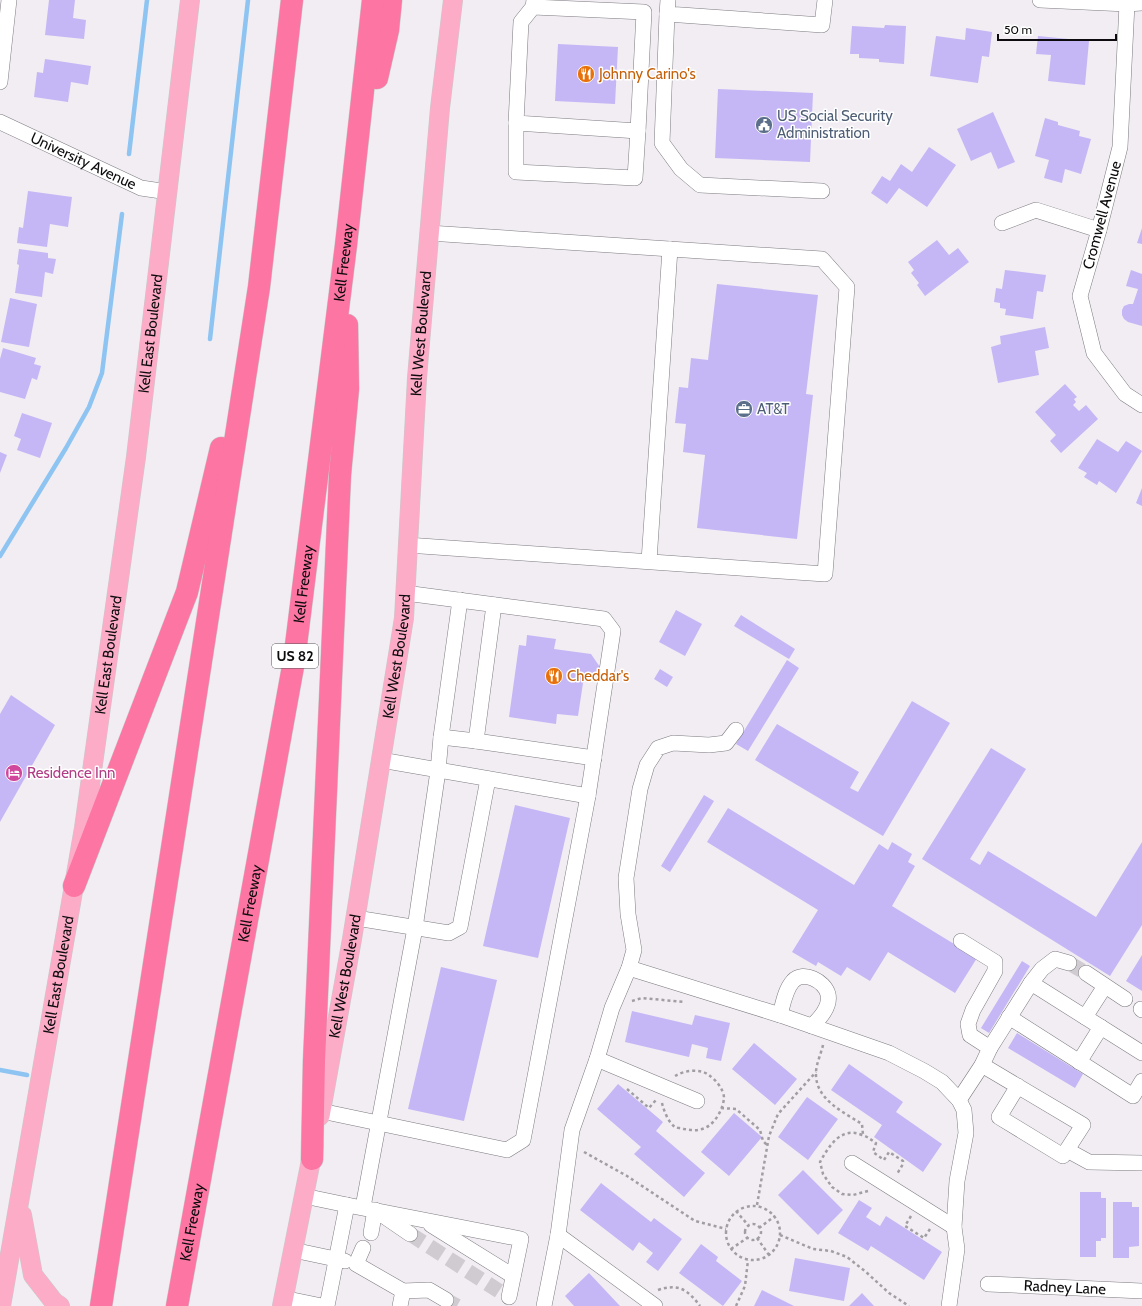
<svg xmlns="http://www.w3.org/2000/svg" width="1142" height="1306" font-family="Cabin,sans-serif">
  <rect width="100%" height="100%" fill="#f1edf3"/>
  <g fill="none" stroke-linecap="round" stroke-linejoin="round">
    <path stroke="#8dc4f2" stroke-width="4.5" d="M129,154L147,0
      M210,339L248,0
      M0,556L66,448L89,407L102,373L122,214
      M0,1070L27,1075"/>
  </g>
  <path fill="#c5b7f5" d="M49,0H75L73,18L86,20L84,39L45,35Z
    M885,25L906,26L904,64L879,62V59L859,58V54H850L852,26L884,28Z
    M966,28L992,32L989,57L982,56L978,83L930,76L936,36L965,40Z
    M1038,36L1089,41L1085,85L1048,81L1051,55L1036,54Z
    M558,44L618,47L615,104L555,101Z
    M45,59L91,66L88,85L71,82L68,102L34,97L37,72L43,73Z
    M718,89L813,93L810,162L715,158Z
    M993,112L1015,162L998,169L991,152L971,161L957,129Z
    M1045,118L1058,122V125L1080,131L1079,136L1091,139L1081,174L1065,169L1062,183L1044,178L1049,160L1035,156Z
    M929,147L956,165L927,207L899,188L887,204L871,193L882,176L890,181L901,164L912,172Z
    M28,191L72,197L68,227L50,224L47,247L17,243L19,227L23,228Z
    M1142,228V244L1137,243Z
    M937,240L949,255L958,248L969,262L925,296L917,285L919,283L911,273L914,270L908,262Z
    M19,249L48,253V258L56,259L53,274L45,272L42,297L15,293L19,265L17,264Z
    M1005,270L1046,275L1043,292L1037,291L1033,319L1005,315L1006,309L1000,308V303L994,302L996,288L1002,289Z
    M1131,270L1142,274V326L1128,322L1124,319L1122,315V310L1124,306L1129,304H1133L1138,289L1126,286Z
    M717,284L818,295L806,394L813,395L797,539L697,528L705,455L683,452L686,424L675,423L679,387L688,388L691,358L708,360Z
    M10,298L37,304L29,347L1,342Z
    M1045,327L1049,348L1035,351L1039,375L998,383L991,347L1001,344L1000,336Z
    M3,348L36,358L34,364L41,366L37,380L32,378L25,399L0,392V359Z
    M1065,384L1077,397L1074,399L1076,402L1073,405L1079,411L1086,405L1098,419L1061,453L1050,441L1056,435L1035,412Z
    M22,413L52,423L40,458L17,450L21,439L14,436Z
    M1097,439L1118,452L1126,441L1142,451L1116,493L1099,481L1097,485L1084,477L1087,473L1078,468Z
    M0,452L7,455L0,473Z
    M1142,488V506L1136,503Z
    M676,610L702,624L685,656L659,642Z
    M741,615L795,649L789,659L734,626Z
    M527,635L556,639L554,649L591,654L602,670L583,683L578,716L557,714L556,724L509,717L519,645L526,646Z
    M787,660L799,668L748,751L736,744Z
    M660,669L673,677L667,687L654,679Z
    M11,695L55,725L0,822V714Z
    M912,701L950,723L883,836L755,760L777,724L859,772L850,788L858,792Z
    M991,748L1026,769L970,859L980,865L988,851L1096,917L1142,842V925L1110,976L922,859Z
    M704,795L714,801L670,872L661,866Z
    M515,805L570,818L538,958L483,946Z
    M728,808L854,885L879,844L888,850L892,842L912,854L908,862L915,866L892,906L977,958L955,993L888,952L870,981L847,967L841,976L818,962L816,966L792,952L818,910L707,842Z
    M1142,955V991L1126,981Z
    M1022,961L1030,966L989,1033L981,1028Z
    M441,967L497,980L464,1121L408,1109Z
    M632,1011L692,1025L695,1015L730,1023L721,1061L706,1058L708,1048L692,1044L689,1057L625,1042Z
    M1017,1033L1083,1074L1075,1088L1008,1048Z
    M754,1043L797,1079L775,1105L732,1069Z
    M849,1064L903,1102L896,1112L942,1144L923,1172L874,1137L882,1125L831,1090Z
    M618,1084L663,1122L656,1131L705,1173L684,1197L634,1154L641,1147L597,1109Z
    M807,1097L838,1119L808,1160L778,1137Z
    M734,1113L762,1137L729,1176L701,1152Z
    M803,1170L843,1210L818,1235L778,1195Z
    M601,1183L651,1222L654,1218L682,1239L658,1271L646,1262L653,1253L639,1242L633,1251L580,1210Z
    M1080,1192H1101V1198H1106V1238H1101V1241H1096V1257H1080Z
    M859,1200L872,1208L866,1217L880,1226L886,1216L942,1252L924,1280L871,1246L868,1251L838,1233Z
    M1113,1202H1132V1207H1139V1246L1129,1247V1258H1113Z
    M701,1244L718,1257L716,1261L742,1281L723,1306L679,1273Z
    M795,1258L850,1268L844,1301L789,1291Z
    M589,1273L620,1306H574L565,1296Z
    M762,1290L794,1306H754Z
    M862,1293L874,1306H849Z"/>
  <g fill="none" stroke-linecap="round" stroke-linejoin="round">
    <path stroke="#cfcbd0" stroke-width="15" stroke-dasharray="15 8" stroke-linecap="butt" d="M1069,963L1086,973
      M410,1234L499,1291
      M446,1300L457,1306"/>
    <defs>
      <g id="minor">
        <path d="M668,0L667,14L822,25L825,0"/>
        <path d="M1040,0L1127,4L1142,3"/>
        <path d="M1127,4L1120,147L1099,230L1080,296L1094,353L1125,394L1142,405"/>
        <path d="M533,7L644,12L638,131L516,123L521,22L533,7L534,0"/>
        <path d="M667,14L662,143L681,169L700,185L822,191"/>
        <path d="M0,82L9,0"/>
        <path id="s1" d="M0,122L141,188L168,192"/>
        <path d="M516,123V172L635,178L638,131"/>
        <path d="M1002,223L1036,210L1099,230"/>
        <path d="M407,545L825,574L847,287L822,259L429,233"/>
        <path d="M649,561L670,249"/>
        <path d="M494,605L476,741L594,758"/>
        <path d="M441,737L476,741"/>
        <path d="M381,760L588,796"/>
        <path d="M356,918L449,933L460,927L488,779"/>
        <path d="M629,968L780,1015L889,1053L924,1071L942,1082L959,1100L964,1110L966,1133L957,1181L954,1227L957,1249L949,1306"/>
        <path d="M1086,973L1125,999"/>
        <path d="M1031,983L1042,969L1055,959L1069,963"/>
        <path d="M1141,1009L1142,1010"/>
        <path d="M780,1015C783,1004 785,990 793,981C804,970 824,981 828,994C831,1007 819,1019 812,1026"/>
        <path d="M1009,1017L1133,1096L1142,1081"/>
        <path d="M1085,1017L1105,986"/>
        <path d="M990,1048L1031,983L1142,1053"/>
        <path d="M597,1059L697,1101"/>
        <path d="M1079,1062L1101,1027"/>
        <path d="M982,1065L1083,1125L1063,1156L999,1117L1018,1086"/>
        <path d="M959,1100L982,1065L990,1048L970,1035L968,1024L973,1010L995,971V962L961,941"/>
        <path d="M321,1111L507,1150L523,1140L588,796L613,631L604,619L405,593"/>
        <path d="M1067,1150L1089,1162L1142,1163"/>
        <path d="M852,1163L954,1227"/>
        <path d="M304,1196L347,1205L327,1306"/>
        <path d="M347,1205L521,1239L509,1297"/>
        <path d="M363,1207L415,928L438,771L441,737L460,600"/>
        <path d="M431,1225L513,1276"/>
        <path d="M371,1233L375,1210L410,1234"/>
        <path d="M558,1235L655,1306"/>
        <path d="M363,1248L356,1264L403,1291L429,1290L446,1300"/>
        <path d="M293,1250L345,1261"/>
        <path id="s2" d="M988,1284L1142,1291"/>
        <path d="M283,1298L322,1306"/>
        <path d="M400,1306L403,1291"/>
        <path d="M544,1306L558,1235L572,1130L597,1059L612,1008L629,968L634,950L628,914L626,878L640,789L647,765L658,748L673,743L709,745L726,743L736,730"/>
      </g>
      <g id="major">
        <path id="s3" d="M320,1116L352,939L404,618L417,378L440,108L453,0"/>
        <path d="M22,1215L33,1275L54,1302L60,1306"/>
        <path id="s4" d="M1,1306L84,828L136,457L190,0"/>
        <path d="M282,1306L314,1145"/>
      </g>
      <g id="highway">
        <path d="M377,78L388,30L391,0"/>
        <path d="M74,886L187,592L221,448"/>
        <path d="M312,1159L314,1061L340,475L348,389L347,325"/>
        <path d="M101,1306L259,287L292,0"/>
        <path id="s5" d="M177,1306L294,661L346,245L373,0"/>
      </g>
    </defs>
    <use href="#minor" stroke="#7e7b80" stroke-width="16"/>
    <use href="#major" stroke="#cac9ca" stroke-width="20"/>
    <use href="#highway" stroke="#cac9ca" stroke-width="23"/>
    <path stroke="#a19ea3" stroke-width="2.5" stroke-dasharray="3 3" stroke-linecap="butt" d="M632,1001L642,998L684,1002
      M823,1045C821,1054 816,1064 816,1073C815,1099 843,1112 862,1124L863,1135
      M627,1089L649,1108L656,1100
      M662,1103C664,1111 668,1122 675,1127C677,1128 681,1128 684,1129C690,1130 696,1131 702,1129C714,1126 723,1110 724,1098C724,1090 716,1080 710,1076C701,1068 685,1070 675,1076
      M721,1108L736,1109L760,1130L763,1141L768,1146
      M584,1152L627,1176L695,1221L726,1229
      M868,1191L853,1195L842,1194L832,1187L823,1174L820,1162C829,1146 841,1126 862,1135C867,1136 871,1140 876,1143L873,1152L884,1160L889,1152L903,1161V1164L897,1174
      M757,1205L769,1136L778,1114L816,1072
      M726 1233a27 27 0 1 1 54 0a27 27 0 1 1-54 0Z
      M736,1211L748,1225
      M911,1216L905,1226L924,1238L930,1229
      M745 1232a8 8 0 1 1 16 0a8 8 0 1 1-16 0Z
      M759,1228L775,1216
      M780,1235L813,1249L831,1251L847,1257L866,1272L889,1293L909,1306
      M757,1238L769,1255
      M731,1249L747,1238
      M658,1290C679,1283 688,1290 700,1306
      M736,1306L745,1286L748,1260"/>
    <use href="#minor" stroke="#fff" stroke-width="15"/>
    <use href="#major" stroke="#fdacc8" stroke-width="19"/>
    <use href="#highway" stroke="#fc75a3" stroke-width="22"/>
  </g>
  <defs>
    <symbol id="restaurant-disc" viewBox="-11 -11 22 22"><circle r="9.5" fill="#e8710a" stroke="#fff"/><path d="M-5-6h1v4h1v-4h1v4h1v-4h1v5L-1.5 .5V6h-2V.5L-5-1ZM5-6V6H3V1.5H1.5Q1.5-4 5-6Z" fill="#fff"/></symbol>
    <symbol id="civic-disc" viewBox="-11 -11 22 22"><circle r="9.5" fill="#5c6f8a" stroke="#fff"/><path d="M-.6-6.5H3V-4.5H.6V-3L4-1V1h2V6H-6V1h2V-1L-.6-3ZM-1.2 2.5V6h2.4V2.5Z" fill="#fff"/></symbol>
    <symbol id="office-disc" viewBox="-11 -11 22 22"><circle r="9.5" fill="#5c6f8a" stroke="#fff"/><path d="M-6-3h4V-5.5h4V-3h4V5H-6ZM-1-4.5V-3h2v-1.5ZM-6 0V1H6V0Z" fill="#fff"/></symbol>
    <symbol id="hotel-disc" viewBox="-11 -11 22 22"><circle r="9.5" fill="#d1479c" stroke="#fff"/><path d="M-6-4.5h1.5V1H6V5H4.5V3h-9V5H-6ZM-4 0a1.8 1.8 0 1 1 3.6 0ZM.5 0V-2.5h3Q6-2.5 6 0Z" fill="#fff"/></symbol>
  </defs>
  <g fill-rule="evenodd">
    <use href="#restaurant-disc" x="576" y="64" width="20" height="20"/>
    <use href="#civic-disc" x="754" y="115" width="20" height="20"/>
    <use href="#office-disc" x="734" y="399" width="20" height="20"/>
    <use href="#restaurant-disc" x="544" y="666" width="20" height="20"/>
    <use href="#hotel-disc" x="4" y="763" width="20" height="20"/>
  </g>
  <g text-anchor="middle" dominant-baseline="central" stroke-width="3" stroke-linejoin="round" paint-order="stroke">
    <rect fill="#fff" stroke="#565456" stroke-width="1" x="272" y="644" width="46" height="24" rx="3"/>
    <g font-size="14" font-weight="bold" fill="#0d0b0d">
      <text x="295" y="656">US 82</text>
    </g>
    <g font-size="15" fill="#c56008" stroke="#fff" text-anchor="start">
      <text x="599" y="74">Johnny Carino's</text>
      <text x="567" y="676">Cheddar's</text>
    </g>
    <g font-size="15" fill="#4e5e75" stroke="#fff" text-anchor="start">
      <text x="777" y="116">US Social Security<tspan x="777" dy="17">Administration</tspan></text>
      <text x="757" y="409">AT&amp;T</text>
    </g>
    <g font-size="15" fill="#0d0b0d" stroke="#fff">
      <text stroke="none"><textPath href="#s1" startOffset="92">University Avenue</textPath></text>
      <text transform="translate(1102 215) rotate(-75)">Cromwell Avenue</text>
      <text stroke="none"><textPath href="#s5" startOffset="1057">Kell Freeway</textPath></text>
      <text stroke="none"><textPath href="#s4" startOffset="984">Kell East Boulevard</textPath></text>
      <text stroke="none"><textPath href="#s3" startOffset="790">Kell West Boulevard</textPath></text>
      <text stroke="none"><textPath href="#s5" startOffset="733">Kell Freeway</textPath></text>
      <text stroke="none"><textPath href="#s4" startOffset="660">Kell East Boulevard</textPath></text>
      <text stroke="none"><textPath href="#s3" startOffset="466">Kell West Boulevard</textPath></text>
      <text stroke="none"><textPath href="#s5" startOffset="409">Kell Freeway</textPath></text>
      <text stroke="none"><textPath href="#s4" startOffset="336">Kell East Boulevard</textPath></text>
      <text stroke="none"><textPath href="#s3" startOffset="142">Kell West Boulevard</textPath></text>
      <text stroke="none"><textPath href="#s5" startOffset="85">Kell Freeway</textPath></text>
      <text stroke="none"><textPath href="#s2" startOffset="77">Radney Lane</textPath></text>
    </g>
    <g font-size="15" fill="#b23c85" stroke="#fff" text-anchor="start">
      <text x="27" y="773">Residence Inn</text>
    </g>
  </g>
  <path d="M998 34v6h118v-6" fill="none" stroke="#0d0b0d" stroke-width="2"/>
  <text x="1004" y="34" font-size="12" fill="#0d0b0d" stroke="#ffffff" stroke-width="3" paint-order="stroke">50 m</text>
</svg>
